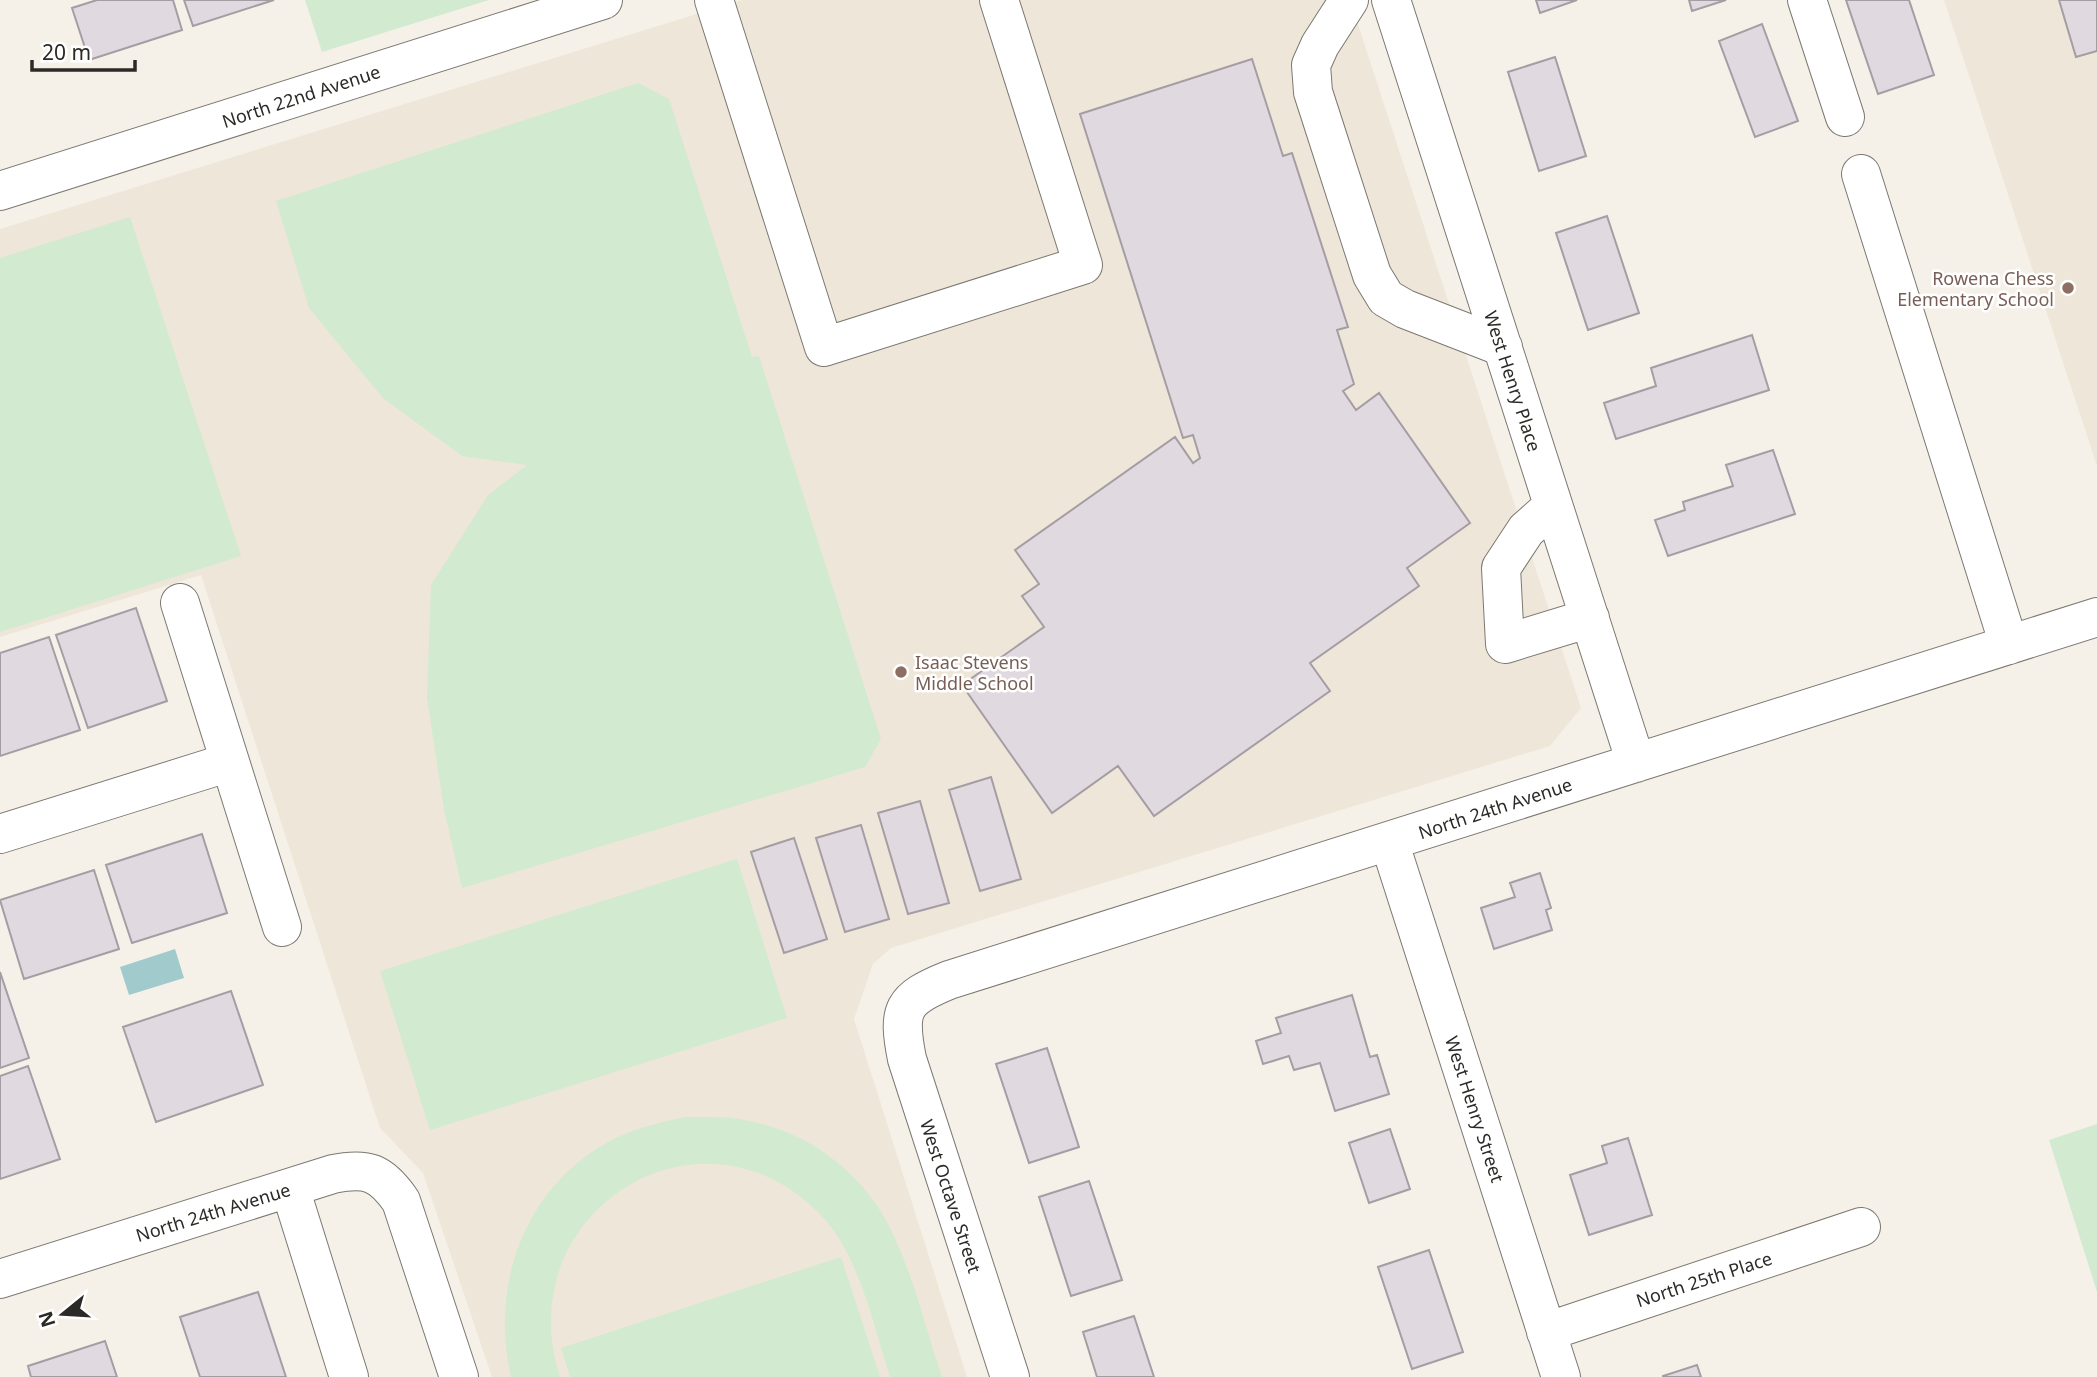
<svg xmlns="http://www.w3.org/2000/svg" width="2097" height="1377" font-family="'Noto Sans',sans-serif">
  <rect width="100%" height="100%" fill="#f5f1e9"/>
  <path fill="#eee6d8" d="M742,0H1350L1581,708L1550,746L891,948L873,964L854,1019L967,1377H492L423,1173L380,1128L201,575L0,637V229Z
    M1944,0H2097V466L1980,109Z"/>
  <path fill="#d2ead0" d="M305,0H489L322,52Z
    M638,83L669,99L752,357L759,356L881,739L865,767L462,888L444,809L427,698L431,585L488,495L527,465L462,456L383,398L309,308L276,201Z
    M130,217L241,556L0,632V258Z
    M737,859L787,1018L430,1130L380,971Z
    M685,1117C708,1117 731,1116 754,1122C811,1134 863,1174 889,1226C913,1273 925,1327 942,1377H890C873,1324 859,1253 819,1213C698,1091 507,1214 560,1377H511C489,1281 527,1181 618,1137C640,1127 662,1122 685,1117Z
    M2097,1124V1292L2049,1140Z
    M841,1257L880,1377H570L561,1348Z"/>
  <path fill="#a0cacb" d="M175,949L184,978L129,995L120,967Z"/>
  <path fill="#e0d9e0" stroke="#a49ea4" stroke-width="2" d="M97,0H173L182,30L89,60L72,8Z
    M184,0H274L193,26Z
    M1536,0H1577L1540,13Z
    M1689,0H1726L1692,11Z
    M1846,0H1909L1934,75L1878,94Z
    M2059,0H2097V51L2076,57Z
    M1762,24L1798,121L1755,137L1719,41Z
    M1555,57L1586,156L1539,171L1508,72Z
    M1252,59L1283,156L1292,153L1348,327L1337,330L1354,384L1343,391L1356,410L1379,393L1470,523L1407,568L1419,586L1310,663L1330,691L1154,816L1118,766L1052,813L962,685L1044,627L1022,596L1039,584L1015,550L1175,437L1193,463L1200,458L1193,435L1183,438L1080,114Z
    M1607,216L1639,313L1588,330L1556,233Z
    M1752,335L1769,390L1616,439L1604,403L1656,386L1651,368Z
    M1773,450L1795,514L1668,556L1655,520L1685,510L1683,502L1733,486L1726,465Z
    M136,608L167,701L88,728L56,635Z
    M49,637L80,730L0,756V653Z
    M991,777L1021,879L980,891L949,790Z
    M920,801L949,903L908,914L878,813Z
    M861,825L889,919L845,932L816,838Z
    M202,834L227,913L132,943L106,865Z
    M794,838L827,939L784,953L751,852Z
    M94,870L119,949L24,979L0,900Z
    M1540,873L1551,908L1546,910L1552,930L1494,949L1481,908L1515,897L1510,883Z
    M0,972L29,1058L0,1068Z
    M231,991L263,1085L156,1122L123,1027Z
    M1352,995L1370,1057L1377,1055L1389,1094L1335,1111L1320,1063L1294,1070L1289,1056L1263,1064L1256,1041L1281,1033L1276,1018Z
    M1047,1048L1079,1147L1029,1163L996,1064Z
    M28,1066L60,1159L0,1179V1076Z
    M1390,1129L1410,1189L1369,1203L1349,1143Z
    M1628,1138L1652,1215L1589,1235L1570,1175L1607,1163L1602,1146Z
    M1089,1181L1122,1280L1071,1296L1039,1197Z
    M1429,1250L1463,1352L1412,1369L1378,1267Z
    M258,1292L286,1377H200L180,1317Z
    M1134,1316L1154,1377H1097L1083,1332Z
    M105,1341L117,1377H31L28,1366Z
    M1697,1365L1701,1377H1663V1376Z"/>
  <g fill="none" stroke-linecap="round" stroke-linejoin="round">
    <defs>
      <path id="minor" d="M714,0L824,347L1083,265L999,0
        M1349,0L1320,45L1311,65L1313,92L1372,275L1386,298L1405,309L1503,347
        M1391,0L1636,763
        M1807,0L1845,117
        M1861,174L2009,645
        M0,191L603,0
        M1553,506L1526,530L1501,568L1505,644L1590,618
        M180,603L282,927
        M0,834L230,762
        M1389,841L1561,1377
        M290,1188L349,1377
        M0,1279L333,1174C367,1167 381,1172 401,1201L459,1377
        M1546,1332L1861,1227
        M1010,1377L907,1059C897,1009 902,999 949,980L2097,617"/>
    </defs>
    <use href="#minor" stroke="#7c7871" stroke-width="40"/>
    <use href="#minor" stroke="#fff" stroke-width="38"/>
  </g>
  <g fill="#8d6e63" stroke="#fff" stroke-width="2.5">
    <circle cx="2068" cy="288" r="7"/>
    <circle cx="901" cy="672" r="7"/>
  </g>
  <g text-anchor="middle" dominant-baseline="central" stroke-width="5" stroke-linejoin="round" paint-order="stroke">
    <g font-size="18" fill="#2c2a27" stroke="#fff">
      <text transform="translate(301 96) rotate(-18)">North 22nd Avenue</text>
      <text transform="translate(1513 381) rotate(72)">West Henry Place</text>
      <text transform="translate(1495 808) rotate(-18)">North 24th Avenue</text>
      <text transform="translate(1475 1109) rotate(72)">West Henry Street</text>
      <text transform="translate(951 1196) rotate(72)">West Octave Street</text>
      <text transform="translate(213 1212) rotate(-17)">North 24th Avenue</text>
      <text transform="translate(1704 1279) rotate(-18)">North 25th Place</text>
    </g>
    <g font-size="18" fill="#785e54" stroke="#fff" text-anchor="end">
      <text x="2054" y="278">Rowena Chess<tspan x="2054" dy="21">Elementary School</tspan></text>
      <text x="915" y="662" text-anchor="start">Isaac Stevens<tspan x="915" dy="21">Middle School</tspan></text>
    </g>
  </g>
  <g transform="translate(63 1314) rotate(252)" stroke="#ffffff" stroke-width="5" paint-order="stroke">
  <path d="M0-5L12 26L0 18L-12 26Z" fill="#2c2a27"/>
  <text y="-10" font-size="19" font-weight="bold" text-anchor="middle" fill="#2c2a27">N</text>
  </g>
  <path d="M32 60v10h103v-10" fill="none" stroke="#2c2a27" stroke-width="3.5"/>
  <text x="42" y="60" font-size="21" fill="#2c2a27" stroke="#ffffff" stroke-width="5" paint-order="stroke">20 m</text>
</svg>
